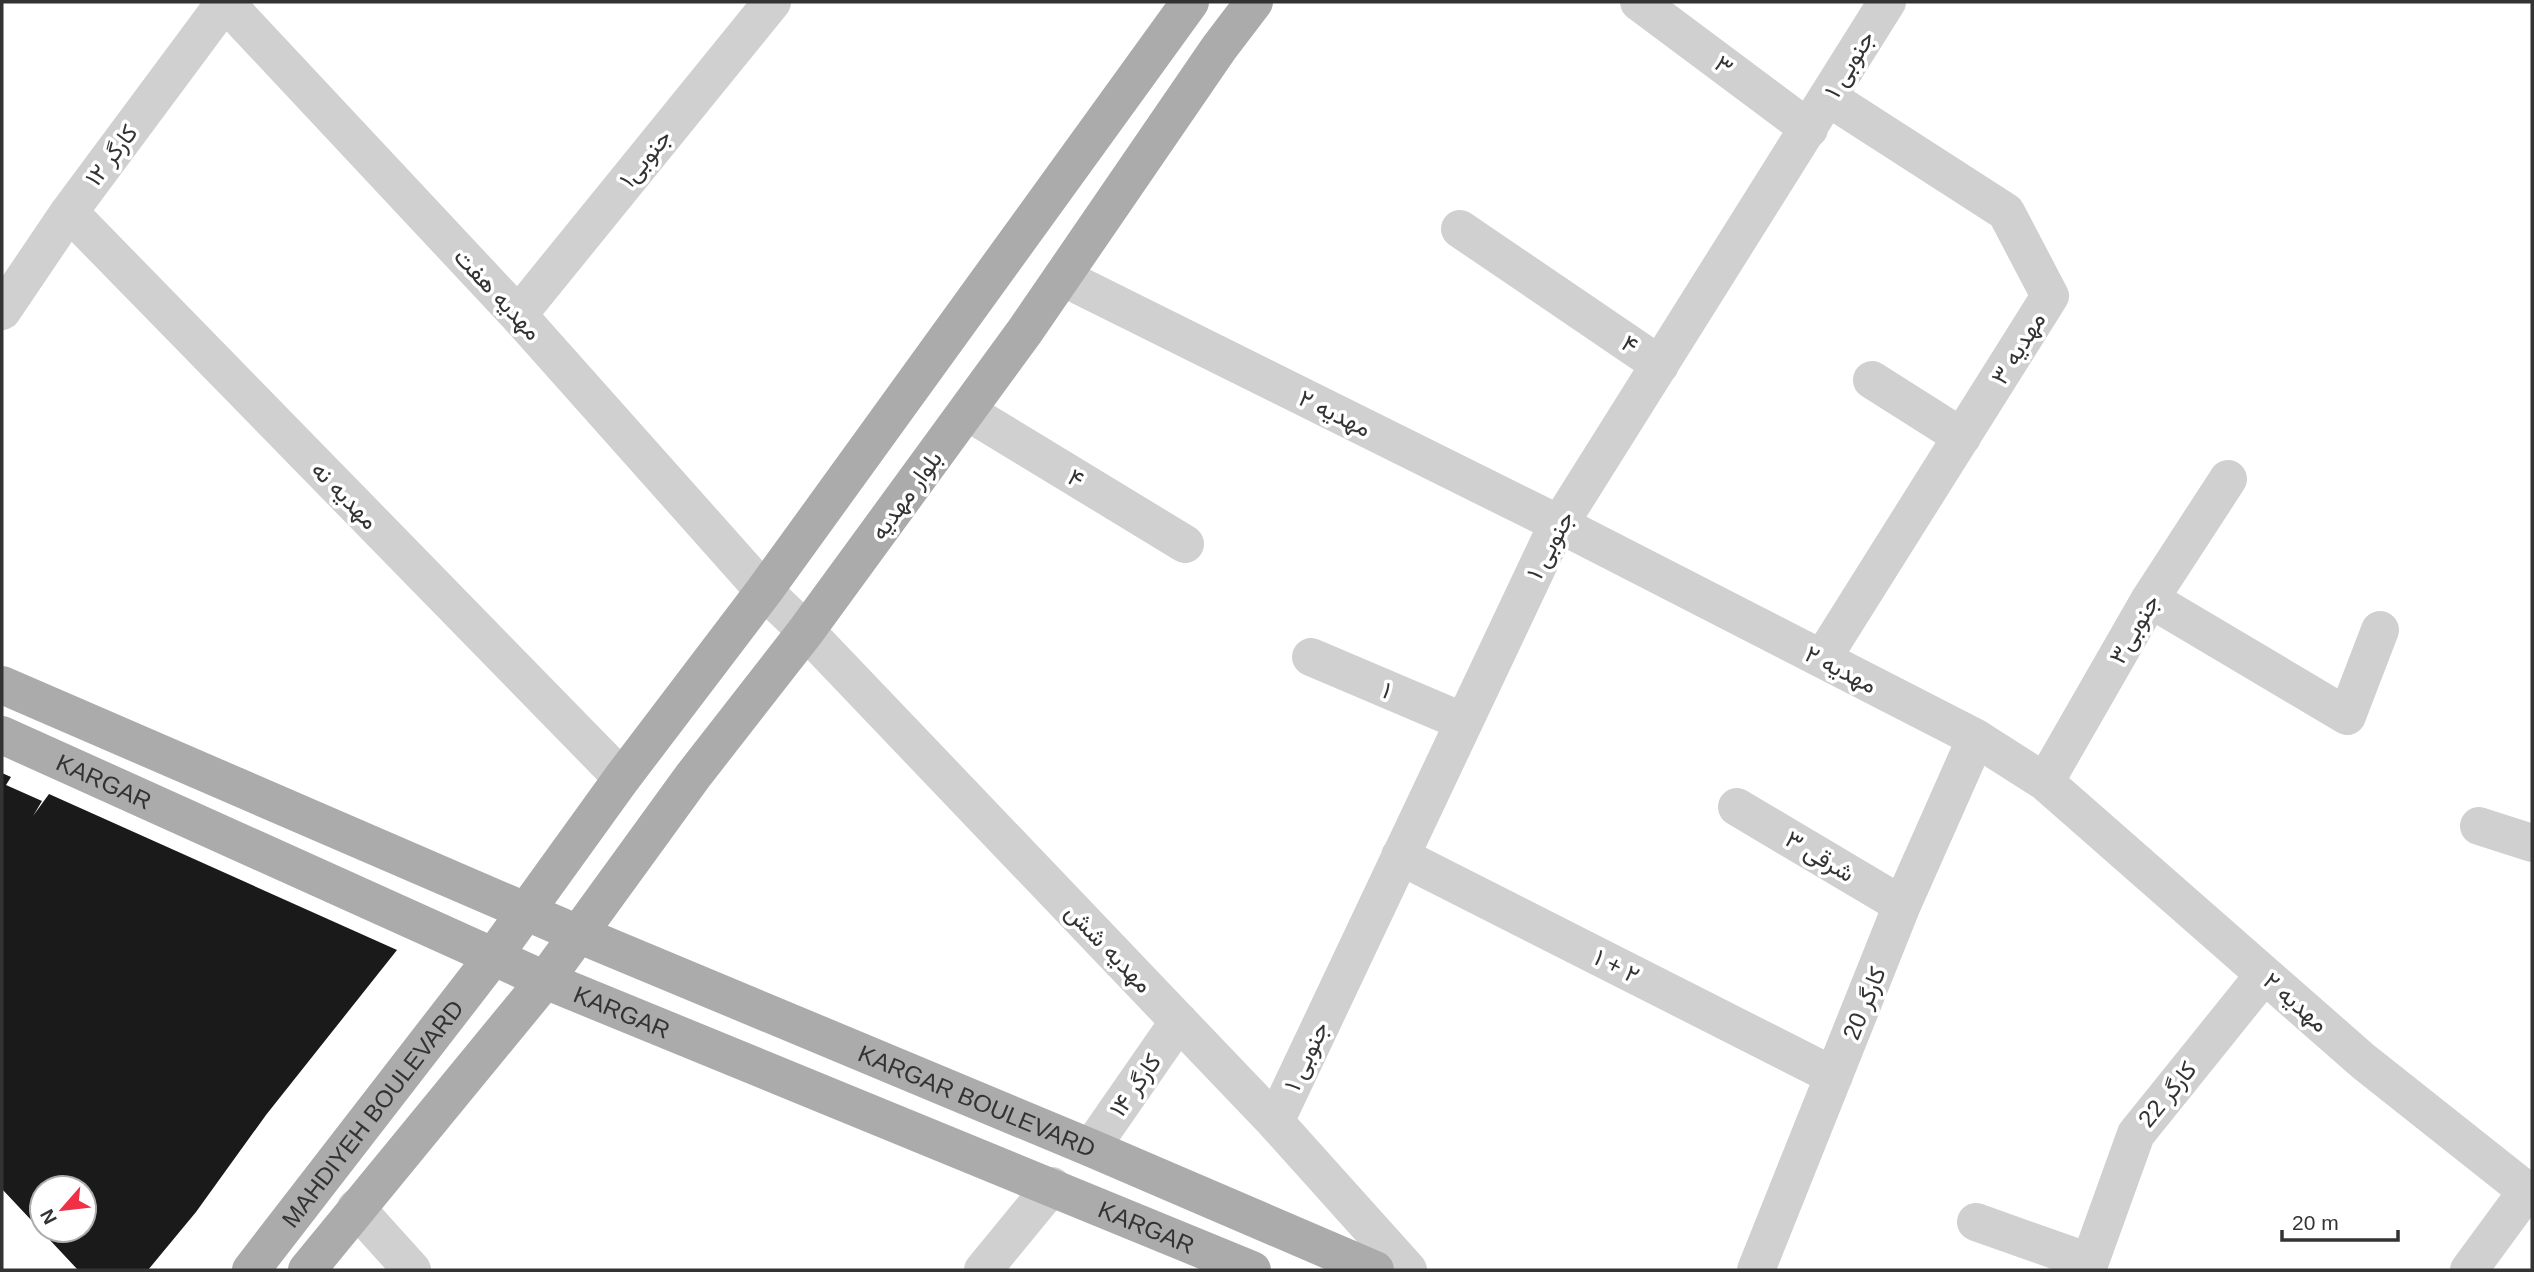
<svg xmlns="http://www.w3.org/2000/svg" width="2534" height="1272" font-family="Arial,Vazirmatn,sans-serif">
  <rect width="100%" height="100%" fill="#fff"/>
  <path fill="#1a1a1a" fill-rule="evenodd" d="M2,773L11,777L6,785L42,801L33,816L49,794L397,950L266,1115L196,1212L148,1270H78L2,1189ZM42,1188H84V1230H42Z"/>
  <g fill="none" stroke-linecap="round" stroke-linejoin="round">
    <path stroke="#d0d0d0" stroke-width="38" d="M225,2L518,315L764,591L806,631L1275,1122L1408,1270
      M1639,2L1809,129
      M69,212L622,778
      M1460,229L1660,365
      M1062,277L1559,524L1976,738L2045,782L2363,1061L2532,1195
      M2,311L69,212L225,2
      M518,315L772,2
      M1872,380L1962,437
      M968,412L1185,544
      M2150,599L2347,716L2380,630
      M1311,657L1464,722
      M1822,659L2050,296L2006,212L1829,98
      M2045,782L2150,599L2228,479
      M1737,807L1902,905
      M2479,826L2532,843
      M1400,856L1834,1076
      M1275,1122L1552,536L1887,2
      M1091,1148L1179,1021
      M356,1208L412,1270
      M1976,1222L2089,1262
      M983,1270L1052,1186
      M1756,1270L1902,905L1976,738
      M2087,1270L2136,1134L2264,975
      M2469,1270L2527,1191"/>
    <g stroke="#ababab" stroke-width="38">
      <path id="s1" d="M2,685L578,934L1091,1148L1375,1270"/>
      <path id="s2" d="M2,735L545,980L1252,1270"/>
      <path id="s3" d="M251,1270L493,957L622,778L764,591L1190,2"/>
      <path d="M307,1270L545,980L693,776L806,631L1025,331L1219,48L1254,2"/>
    </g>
  </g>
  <g text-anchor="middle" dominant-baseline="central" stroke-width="7" stroke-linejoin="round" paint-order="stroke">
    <g font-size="24" fill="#333" stroke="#fff">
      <text transform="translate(1849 64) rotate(-59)">۱ جنوبی</text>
      <text transform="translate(1724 65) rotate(37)">۳</text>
      <text transform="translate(111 155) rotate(-53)">کارگر ۱۲</text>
      <text transform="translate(645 158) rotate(-51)">جنوبی۱</text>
      <text transform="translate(498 294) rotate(47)">مهدیه هفت</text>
      <text transform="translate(1630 344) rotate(34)">۴</text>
      <text transform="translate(2018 348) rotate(-58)">مهدیه ۳</text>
      <text transform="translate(1335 413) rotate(26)">مهدیه ۲</text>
      <text transform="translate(1076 478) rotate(31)">۴</text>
      <text transform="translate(345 495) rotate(46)">مهدیه نه</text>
      <text transform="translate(906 495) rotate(-54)">بلوار مهدیه</text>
      <text transform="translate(1550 545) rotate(-62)">۱ جنوبی</text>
      <text transform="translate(2134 629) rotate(-60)">جنوبی۳</text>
      <text transform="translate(1841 669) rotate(27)">مهدیه ۲</text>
      <text transform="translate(1387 690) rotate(23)">۱</text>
      <text stroke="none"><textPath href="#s2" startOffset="112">KARGAR</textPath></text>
      <text transform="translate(1820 856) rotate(31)">۳ شرقی</text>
      <text transform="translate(1109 948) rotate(46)">مهدیه شش</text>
      <text transform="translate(1617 966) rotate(27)">۱ + ۲</text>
      <text transform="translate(2296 1002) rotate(41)">مهدیه ۲</text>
      <text transform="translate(1864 1003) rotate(-68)">کارگر 20</text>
      <text stroke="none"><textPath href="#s2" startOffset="679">KARGAR</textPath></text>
      <text transform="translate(1306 1056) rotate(-65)">۱ جنوبی</text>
      <text transform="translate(1135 1085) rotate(-55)">کارگر ۱۴</text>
      <text transform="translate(2167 1094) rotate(-51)">کارگر 22</text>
      <text stroke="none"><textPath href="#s1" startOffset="1060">KARGAR BOULEVARD</textPath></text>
      <text stroke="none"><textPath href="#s3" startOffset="198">MAHDIYEH BOULEVARD</textPath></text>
      <text stroke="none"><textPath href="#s2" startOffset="1246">KARGAR</textPath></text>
    </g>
  </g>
  <rect width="2534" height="1272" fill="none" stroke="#333333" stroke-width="7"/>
  <g transform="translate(63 1209) rotate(242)"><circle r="33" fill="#ffffff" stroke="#adadad" stroke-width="2"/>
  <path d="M0-5L12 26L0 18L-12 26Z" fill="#ef3045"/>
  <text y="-10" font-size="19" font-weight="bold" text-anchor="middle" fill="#333333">N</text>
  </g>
  <path d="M2282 1230v10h116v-10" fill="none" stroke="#333333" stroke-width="3.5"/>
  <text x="2292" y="1230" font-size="21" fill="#333333" stroke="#ffffff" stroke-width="5" paint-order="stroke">20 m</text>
</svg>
